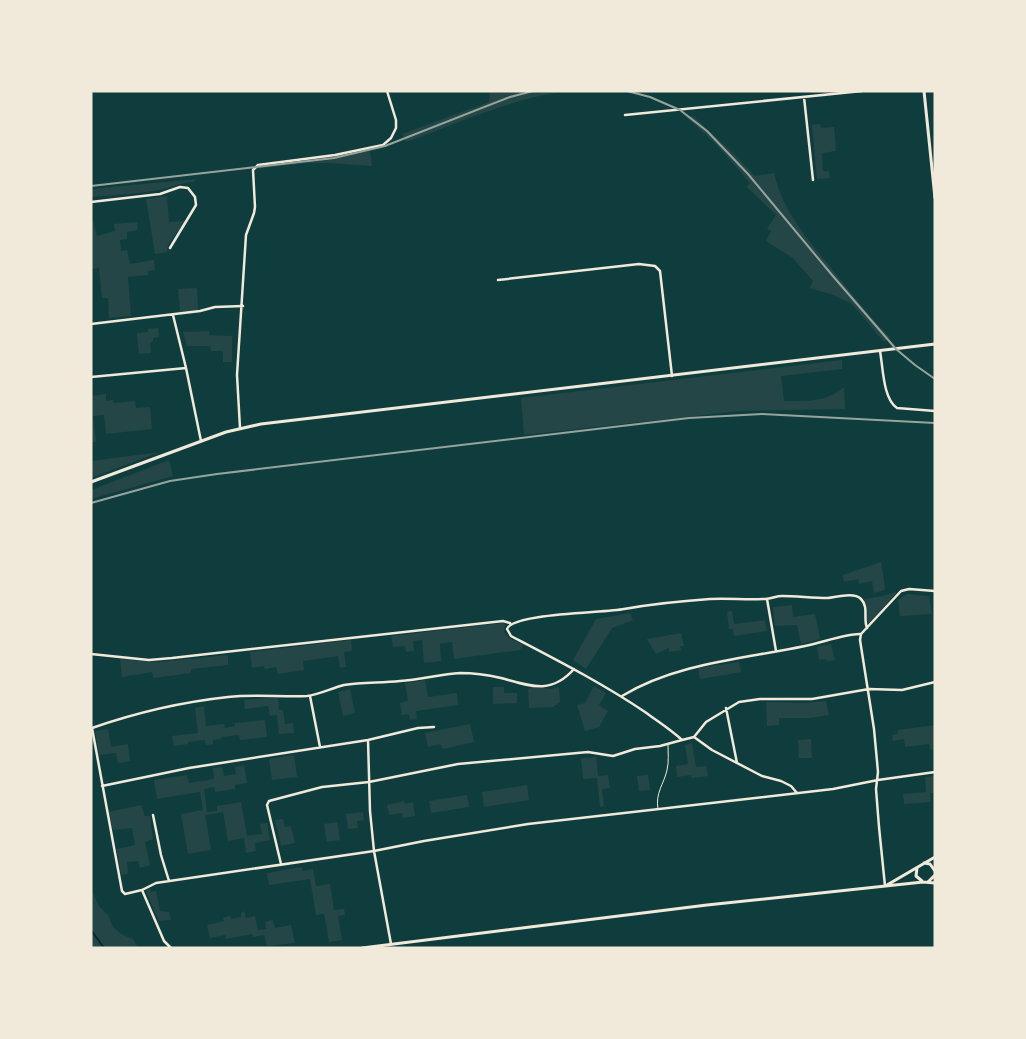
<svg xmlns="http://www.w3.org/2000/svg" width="1026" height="1039" font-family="'Nunito Sans',sans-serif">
  <rect width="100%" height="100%" fill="#0f3d3e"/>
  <path fill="#244646" d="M499,91H566C510,99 458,123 406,142L402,134L489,102L490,92Z
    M685,116H693L735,155L755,176L774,173C783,213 811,243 836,274C853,296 871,318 890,338L884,342L852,304L833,295L810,288L813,281L793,258L766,241L771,231L767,229L776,215L747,187L750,183L716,144Z
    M820,124L821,128L834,127L836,151L822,153L823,171H829L830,178L817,179L812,125Z
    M370,151L372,166L328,163H306L256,169L263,166Z
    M196,179L193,182C187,181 168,188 159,190C137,194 114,195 91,197V189Z
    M167,196L169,222L185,221L168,245L167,252L155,254L146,199Z
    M93,221L97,236L115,231L114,224L138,222L137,230L127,232V239L120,240L121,251L127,250L130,264L154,260L155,270L148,271V275L128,277L131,316L109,318L108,298H102L99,268L91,269V222Z
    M197,288L198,310L180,312L178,289Z
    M158,328L159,337L153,338V341L150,343L151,353L139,354L137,333L148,332V329Z
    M209,331V335L232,336V362H223V351H211L210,346H187L183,332Z
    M842,360V369L781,376L784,401C806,401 826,403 844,387L845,409L740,411L524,435L521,398Z
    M106,394V401L113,400L114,403L135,401L136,408L150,407L152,429L106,434L104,415L93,416L96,442H91V396Z
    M160,452L91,478V461Z
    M169,460L173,476L91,499V490Z
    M881,562L885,587L884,590L874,593L872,581L859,584L858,579L844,582L843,575Z
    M895,592L896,593L869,623L867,622C867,614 869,607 864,599L883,596Z
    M907,594L929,596L932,614L900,616L898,600Z
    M792,605L793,617L815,614L820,639L801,644L797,625L775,626L773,607Z
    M732,611L734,624L765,620L767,631L734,636L733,629H729L727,612Z
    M630,613L633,620L612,628L586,669L573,660L596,619Z
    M502,623L505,624L504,632L509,638L523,645L520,650L454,659L452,642L440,644L441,661L424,663L422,640L413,641L414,651L406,652L405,646L393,647L391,636Z
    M681,633L684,646H680L681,650L669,652V648L656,654L647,639Z
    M351,640L352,651L344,652L346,667L340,668L338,656L303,661L304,670L278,674L276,667L265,669L264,666L252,668L250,652Z
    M831,644L835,660L827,661L826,659L819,660L817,647Z
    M228,655V665L191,669V673L154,678L152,672L122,677L120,659L159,662Z
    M739,662L741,672L700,679L698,668Z
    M425,680L428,697L457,693L458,705L416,711L417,719L410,720L409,714L402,715L400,703L408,701L405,683Z
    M594,686L606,693L599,705L608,711L599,727L585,731L577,705L585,703Z
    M493,687H504V693H517V703L493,704Z
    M532,687L551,689L559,687L560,702L553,707L529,708L528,689Z
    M350,689L355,713L343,716L338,692Z
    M278,697L279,710H283L285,724L293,723L294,733L279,734L277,715L270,716L268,706L245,709L244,700Z
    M826,701L829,715L811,718H779V725L767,726L766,702L806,703Z
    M204,706L206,726L224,724L225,728L235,726V723L265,720L267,737L240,740L239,735L221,737V739L213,740V744L206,745L205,740L188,742V744L174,746L172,736L198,733L195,708Z
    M470,724L474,742L443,749L440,744L428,747L425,733Z
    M935,725V749L930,750L929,744L905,747L904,739L893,741L892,735L898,734V730Z
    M108,729L111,747L128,744L130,761L118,763L116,753L99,755L95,731Z
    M811,739L812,758H799L798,740Z
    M692,743L696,767L706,766L708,776L692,778L691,775L677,777L676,766L688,764L685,745Z
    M294,755L297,777L272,780L269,759Z
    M596,757L598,776L608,775L610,788L602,789L604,806L600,807L597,778L583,779L581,758Z
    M244,765L247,783L235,785V789L215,792L214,787L204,789L207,812L217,811V806L241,802L247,836L262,834L260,824L267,823L270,840L255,843L256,851L246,853L244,838L228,841L223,812L205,815L211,850L188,854L181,814L203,810L200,792L157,799L154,780L187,775L189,783L214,779L213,768L222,767L224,776L236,774L235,767Z
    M648,775L650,790L639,791L637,776Z
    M935,776V793H930L931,802L904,804L903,794L926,792L925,777Z
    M527,785L529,800L484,807L482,792Z
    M467,795L469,807L431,813L429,801Z
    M404,801L405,804L413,802L415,816L403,818L402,813L389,815L387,805Z
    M141,805L145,816H150L153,839L145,842L150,865L140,868L138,861L127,862L128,874L121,875L117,849L135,845L132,828L113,830L109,812Z
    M363,812L364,820L357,821L358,828L348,829L346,814Z
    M283,819L285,827L291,826L295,843L281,846L275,820Z
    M337,822L340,840L327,842L324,824Z
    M302,867L303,871L313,869L316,886L330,884L334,910L344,909L345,915L338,916L342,940L329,942L324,914L316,915L310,879L269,885L267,873Z
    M150,888L151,892L156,891L160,911L169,912L171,920L159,921L147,894V890Z
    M91,889L99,906L108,915L113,927L121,934L133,939L138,948H91Z
    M244,911L246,918L255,916L258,930L266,929L265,922L273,920L275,928L291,925L295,943L267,946L264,935L253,937L252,934L226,939L225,935L210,938L207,925L224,921L223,918L230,916L231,919L241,917V913Z"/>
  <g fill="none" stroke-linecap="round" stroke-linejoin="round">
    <path stroke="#0a2a2b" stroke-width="2" d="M91,930L104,948"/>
    <path stroke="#f1e9da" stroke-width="1" d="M658,809C655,793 664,784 667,770C669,762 668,753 668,745"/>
    <path stroke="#f1e9da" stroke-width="2.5" d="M804,97L813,180
      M625,115L862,91
      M91,202L160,194L180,187L188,188L195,197L196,205L170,248
      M498,280L639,264L655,266L660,271L672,376
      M173,315L186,368L201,441
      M91,324L200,311L215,307L243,306
      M880,351C883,367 883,399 897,408L935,411
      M91,377L186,368
      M240,428L237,375L246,235L254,213L255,207L253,170L258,165L335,155L383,145L391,138L396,128V120L387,91
      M767,599L776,651
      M91,654L149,660L172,658L503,621L510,623
      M310,696L320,747
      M622,696C677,663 743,659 805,646C821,643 847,633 861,634
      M726,708L737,763
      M92,728C135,713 182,702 228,697C254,694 281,697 307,696C318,695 332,688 344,685C362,682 381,683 400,681C420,680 440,674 460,673C474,673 488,675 501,678C530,686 551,695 574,669
      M92,728L122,891L125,894L142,890L164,941L171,948
      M694,737L706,722L739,702L760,699H812L869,689L902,690L935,682
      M368,740L370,811L374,851L391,944
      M102,786L189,768L368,740L418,728L434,727
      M797,793L791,786L781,781L762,776L712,750L694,737L682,740C670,729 657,721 645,712C602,683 557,660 511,636L507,629C512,613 605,613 624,609C652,604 681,601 710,599C728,598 746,600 763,599C770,599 776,596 782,596C797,596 812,598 828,598C837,597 854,592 861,599C869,607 863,619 867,628
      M153,815L161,855L169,881
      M281,864L267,805L269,801L322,787L369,782L458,764L588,752L613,756L635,749L660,746L682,740
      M885,886L879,827L876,789L878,772L874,729L860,640L861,634L901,591L909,589L935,591
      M142,890L156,883L374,851L424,841L528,824L833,789L878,780L935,772"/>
    <path stroke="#f1e9da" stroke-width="3" d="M924,863L930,864L935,871
      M917,868L916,876L922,881
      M928,882L935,875
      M887,885L935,857
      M362,948L707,905L923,882L935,883"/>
    <path stroke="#f1e9da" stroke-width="3" d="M924,91L935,198
      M91,482L226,432L261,424L935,344"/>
    <path stroke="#97a49c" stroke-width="2" d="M627,91L650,97L680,110L707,131L748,174L832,275L896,349L915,365L935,379
      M91,186L334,158L385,146L510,97L533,91
      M91,503L170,481L217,474L689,418L762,414L935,423"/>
  </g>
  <rect width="1026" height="1039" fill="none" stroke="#f1e9da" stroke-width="185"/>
</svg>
